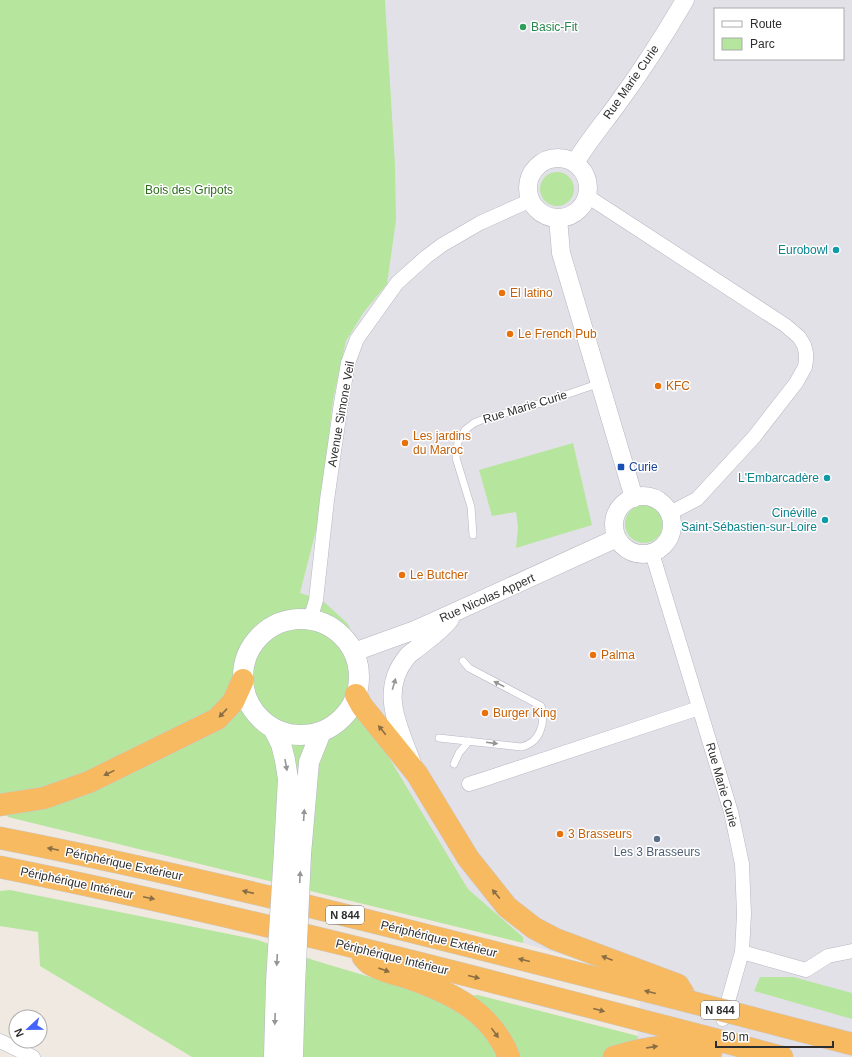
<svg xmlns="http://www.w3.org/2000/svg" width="852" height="1057" font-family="Arial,sans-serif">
  <rect width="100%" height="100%" fill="#efe9e1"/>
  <path fill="#e3e1e8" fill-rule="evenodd" d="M385,0H852V1057H626L635,1054L638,1036L641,978L523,943V937L468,889L379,741L300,593L320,515L333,400L346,341L364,312L387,284L392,249L396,220L395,165ZM715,9H843V59H715Z"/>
  <path fill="#b6e59e" d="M0,0H385L395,165L396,220L392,249L387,284L364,312L346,341L333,400L320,515L300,593L322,600L348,624L368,677V701L379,741L468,889L523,937V943L8,817L0,803Z
    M540 189a17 17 0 1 1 34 0a17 17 0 1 1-34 0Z
    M573,443L592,525L516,548L518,527L516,512L492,516L479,470Z
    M625 524a19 19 0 1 1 38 0a19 19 0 1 1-38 0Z
    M10,890L258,940L313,960L440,998L478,995L638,1036L635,1054L626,1057H192L40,966L38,932L0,926V891Z
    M760,977H793L852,993V1019L754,991Z"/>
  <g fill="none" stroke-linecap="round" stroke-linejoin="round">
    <defs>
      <path id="service" d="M473,535L471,507L456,458L458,442L465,430L474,423L484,419L545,402L600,383
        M439,738L521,747C540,743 546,723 541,706L469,668L463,661
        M454,764L459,753L469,741"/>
      <path id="minor" d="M587,196L785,325L799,337L804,345L806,353V360L805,367L796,383L754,437L697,499L670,513
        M652,553L731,812L742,864L744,914L742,952L723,1019
        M310,620L316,600L327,500L341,403L348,363L357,339L397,283L426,257L442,245L480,223L531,200
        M469,784L485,779L699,708
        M742,952L806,970L828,956L852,951
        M0,1041L33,1057"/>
      <path id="tertiary" d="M528 188a30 30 0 1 1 60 0a30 30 0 1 1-60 0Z
        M575,163C587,143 602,125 616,106C641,72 664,36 685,0
        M558,218L561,253L634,498
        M614 525a29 29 0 1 1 58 0a29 29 0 1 1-58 0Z
        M354,652L415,630L455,612L617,538
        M412,763C399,728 379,692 406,658C408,655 412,652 415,650C427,640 441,631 450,619"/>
      <path id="secondary" d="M243 677a58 58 0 1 1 116 0a58 58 0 1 1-116 0Z
        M273,728L281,744L285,760L288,779L284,851
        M301,854L309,762L321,732
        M274,1057L276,982
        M293,1057L295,986"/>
      <path id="trunk" d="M356,695L362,706L417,774L468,858L507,907L534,928L555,939L678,985L684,995
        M0,805L44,798L89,782L217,719L233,702L243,680
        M0,838C231,883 459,944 687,1001
        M0,867C263,920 522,989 782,1057
        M363,957C366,960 368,964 372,965C382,971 395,974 406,977C450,992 491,1011 509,1057
        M752,1018L852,1044
        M614,1057C650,1046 674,1043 711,1052"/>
    </defs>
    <use href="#service" stroke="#b4b7c1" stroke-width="8"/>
    <use href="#minor" stroke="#b4b7c1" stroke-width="15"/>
    <use href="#tertiary" stroke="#b4b7c1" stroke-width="19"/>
    <use href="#secondary" stroke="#b4b7c1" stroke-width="21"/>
    <use href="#trunk" stroke="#c9c9c9" stroke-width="23"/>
    <use href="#service" stroke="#fff" stroke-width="7"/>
    <use href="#minor" stroke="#fff" stroke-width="14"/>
    <use href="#tertiary" stroke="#fff" stroke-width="18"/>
    <use href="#secondary" stroke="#fff" stroke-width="20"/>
    <use href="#trunk" stroke="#f8ba60" stroke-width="22"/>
    <defs>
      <path id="secondary-bridge" d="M276,982L284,851
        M295,986L301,854"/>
      <path id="trunk-bridge" d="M687,1001L752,1018"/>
    </defs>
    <use href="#secondary-bridge" stroke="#b4b7c1" stroke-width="21" stroke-linecap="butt"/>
    <use href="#trunk-bridge" stroke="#c9c9c9" stroke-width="23" stroke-linecap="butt"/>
    <use href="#secondary-bridge" stroke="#fff" stroke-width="20"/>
    <use href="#trunk-bridge" stroke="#f8ba60" stroke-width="22"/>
  </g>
  <defs><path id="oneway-solid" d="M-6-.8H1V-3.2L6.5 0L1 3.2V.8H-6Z"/></defs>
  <g fill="#969696">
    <use href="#oneway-solid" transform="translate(394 684) rotate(-74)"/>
    <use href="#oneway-solid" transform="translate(499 684) rotate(-153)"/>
    <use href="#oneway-solid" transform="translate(492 743) rotate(7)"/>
    <use href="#oneway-solid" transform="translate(286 765) rotate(80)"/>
    <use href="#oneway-solid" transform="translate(304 815) rotate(-86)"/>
    <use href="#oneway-solid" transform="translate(300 877) rotate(-87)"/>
    <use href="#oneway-solid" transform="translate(277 960) rotate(93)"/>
    <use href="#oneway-solid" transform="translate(275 1019) rotate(92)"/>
  </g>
  <g fill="#896d44">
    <use href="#oneway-solid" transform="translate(223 713) rotate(133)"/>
    <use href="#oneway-solid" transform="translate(382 730) rotate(-129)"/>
    <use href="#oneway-solid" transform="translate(109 773) rotate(154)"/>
    <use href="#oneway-solid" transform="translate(53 849) rotate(-168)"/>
    <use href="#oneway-solid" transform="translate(248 892) rotate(-167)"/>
    <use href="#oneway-solid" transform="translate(496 894) rotate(-130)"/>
    <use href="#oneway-solid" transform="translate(149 898) rotate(12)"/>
    <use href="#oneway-solid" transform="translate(607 958) rotate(-159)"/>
    <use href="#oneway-solid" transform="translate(524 960) rotate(-166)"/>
    <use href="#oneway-solid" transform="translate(384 970) rotate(20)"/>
    <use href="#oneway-solid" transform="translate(474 977) rotate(14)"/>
    <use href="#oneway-solid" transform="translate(650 992) rotate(-166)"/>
    <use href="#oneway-solid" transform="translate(599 1010) rotate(15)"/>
    <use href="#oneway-solid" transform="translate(495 1033) rotate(54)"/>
    <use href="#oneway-solid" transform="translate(652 1047) rotate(-9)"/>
  </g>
  <circle fill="#2e9e5b" stroke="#fff" stroke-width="1.5" cx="523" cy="27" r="4"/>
  <g fill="#0f9aa8" stroke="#fff" stroke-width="1.5">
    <circle cx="836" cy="250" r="4"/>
    <circle cx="827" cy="478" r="4"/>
    <circle cx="825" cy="520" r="4"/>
  </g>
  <g fill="#e8710a" stroke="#fff" stroke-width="1.5">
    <circle cx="502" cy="293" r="4"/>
    <circle cx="510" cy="334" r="4"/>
    <circle cx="658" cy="386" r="4"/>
    <circle cx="405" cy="443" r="4"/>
    <circle cx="402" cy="575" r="4"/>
    <circle cx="593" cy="655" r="4"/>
    <circle cx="485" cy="713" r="4"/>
    <circle cx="560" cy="834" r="4"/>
  </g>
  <rect fill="#1a4fb4" stroke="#fff" stroke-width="1.5" x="617" y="463" width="8" height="8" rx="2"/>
  <circle fill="#5c6f8a" stroke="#fff" stroke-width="1.5" cx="657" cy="839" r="4"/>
  <g text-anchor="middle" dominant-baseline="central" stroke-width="3" stroke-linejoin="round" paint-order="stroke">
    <g fill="#fff" stroke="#6d6d6d" stroke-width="1">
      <rect x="326" y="906" width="38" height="18" rx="3"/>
      <rect x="701" y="1001" width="38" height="18" rx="3"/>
    </g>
    <g font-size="11" font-weight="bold" fill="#2e2e2e">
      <text x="345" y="915">N 844</text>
      <text x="720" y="1010">N 844</text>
    </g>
    <g font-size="12" fill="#27864d" stroke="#fff" text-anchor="start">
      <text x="531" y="27">Basic-Fit</text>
    </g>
    <g font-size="12" fill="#2e2e2e" stroke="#fff">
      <text transform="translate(631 82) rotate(-55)">Rue Marie Curie</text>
      <text transform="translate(525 407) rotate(-17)">Rue Marie Curie</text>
      <text transform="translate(341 414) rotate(-80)">Avenue Simone Veil</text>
      <text transform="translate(487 598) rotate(-24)">Rue Nicolas Appert</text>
      <text transform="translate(722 785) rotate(74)">Rue Marie Curie</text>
      <text transform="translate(124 864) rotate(12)">Périphérique Extérieur</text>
      <text transform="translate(77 883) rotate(12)">Périphérique Intérieur</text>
      <text transform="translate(439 939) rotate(14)">Périphérique Extérieur</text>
      <text transform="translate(392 957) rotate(14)">Périphérique Intérieur</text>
    </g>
    <g font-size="12" fill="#2c6e1b" stroke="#fff">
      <text x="189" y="190">Bois des Gripots</text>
    </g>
    <g font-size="12" fill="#0d838f" stroke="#fff" text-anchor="end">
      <text x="828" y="250">Eurobowl</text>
      <text x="819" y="478">L'Embarcadère</text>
      <text x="817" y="513">Cinéville<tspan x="817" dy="14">Saint-Sébastien-sur-Loire</tspan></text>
    </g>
    <g font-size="12" fill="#c56008" stroke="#fff" text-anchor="start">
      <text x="510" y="293">El latino</text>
      <text x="518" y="334">Le French Pub</text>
      <text x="666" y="386">KFC</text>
      <text x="413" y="436">Les jardins<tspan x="413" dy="14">du Maroc</tspan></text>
      <text x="410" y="575">Le Butcher</text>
      <text x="601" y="655">Palma</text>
      <text x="493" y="713">Burger King</text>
      <text x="568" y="834">3 Brasseurs</text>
    </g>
    <g font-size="12" fill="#164399" stroke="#fff" text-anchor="start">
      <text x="629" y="467">Curie</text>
    </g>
    <g font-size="12" fill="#4e5e75" stroke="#fff">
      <text x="657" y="852">Les 3 Brasseurs</text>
    </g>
  </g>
  <rect x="714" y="8" width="130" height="52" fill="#ffffff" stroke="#ababab"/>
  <rect x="722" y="21" width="20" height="6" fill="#ffffff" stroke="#ababab"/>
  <text x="750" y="28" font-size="12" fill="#2e2e2e">Route</text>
  <rect x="722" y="38" width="20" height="12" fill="#b6e59e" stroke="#ababab"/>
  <text x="750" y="48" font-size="12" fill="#2e2e2e">Parc</text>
  <g transform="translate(28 1029) rotate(248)"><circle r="19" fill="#ffffff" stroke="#ababab"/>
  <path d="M0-3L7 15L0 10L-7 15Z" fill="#4264fb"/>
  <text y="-6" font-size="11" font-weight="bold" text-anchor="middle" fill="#2e2e2e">N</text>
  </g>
  <path d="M716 1041v6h117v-6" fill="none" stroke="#2e2e2e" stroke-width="2"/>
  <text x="722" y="1041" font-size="12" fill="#2e2e2e" stroke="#ffffff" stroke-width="3" paint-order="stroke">50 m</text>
</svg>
